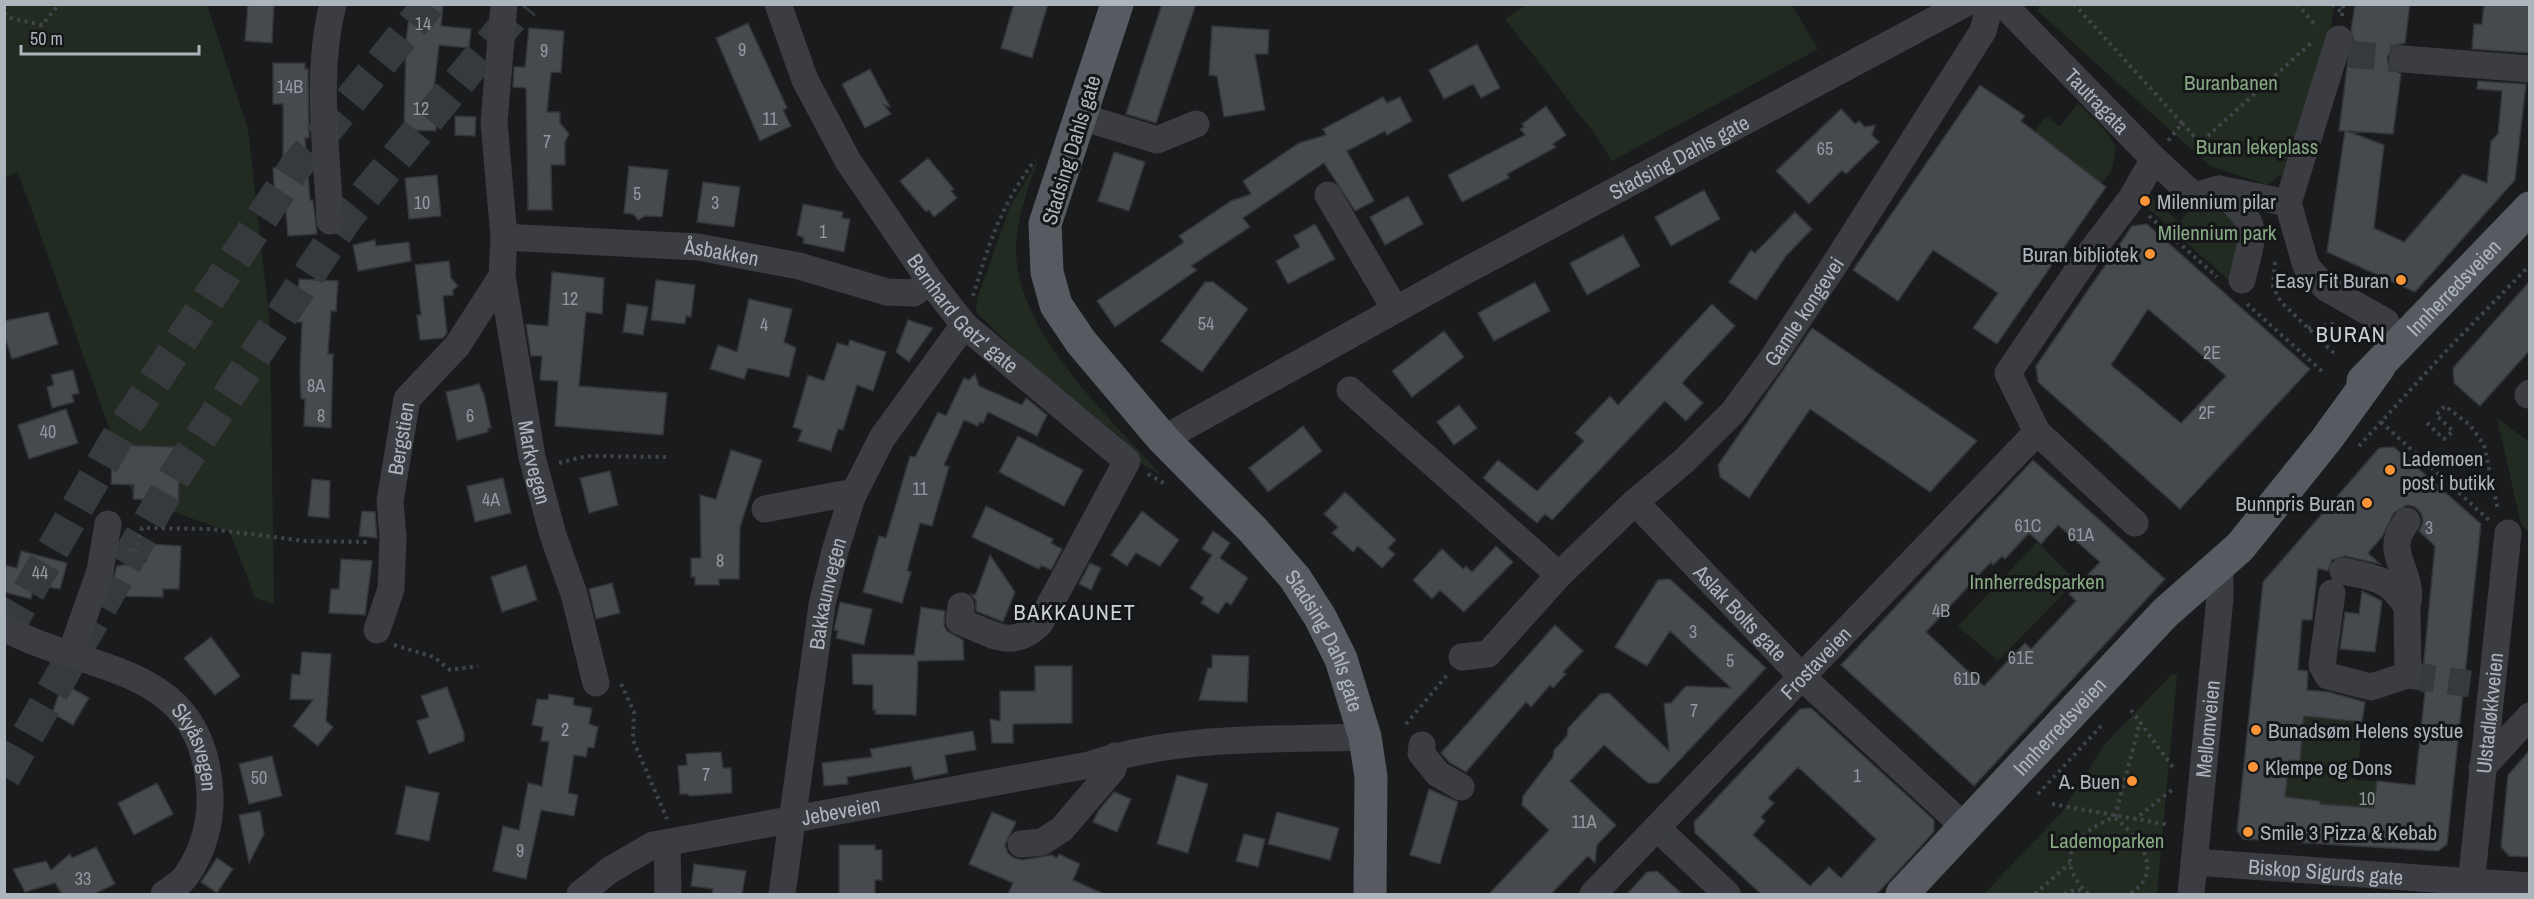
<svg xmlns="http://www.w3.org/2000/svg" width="2534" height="899" font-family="'Archivo Narrow',sans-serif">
  <rect width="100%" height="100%" fill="#1a1b1d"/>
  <path fill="#222b22" d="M1527,4L1792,5L1818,49L1612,161L1595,134L1505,19Z
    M2039,4L2334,5L2330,34L2285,172L2267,185L2210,166L2038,11Z
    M5,5H207L248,129L270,326L274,604L255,598L230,532L134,498L18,172L5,178Z
    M2078,103L2108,134L2116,148L2112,170L2101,185L2032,136L2046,116L2060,127Z
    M1038,160C1028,188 1018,215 1016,244C1012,329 1109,416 1161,475L1131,457L1130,450L1120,437L1027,361L976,312L977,299L1010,207Z
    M2218,196L2244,219L2233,284L2147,207L2152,198L2179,222L2196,203Z
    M2497,418L2529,442V532L2521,524Z
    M2037,542L2076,581L1998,661L1958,626Z
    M2173,673L2177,676L2157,894H1984L2062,812L2104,745Z
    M2293,714L2363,722L2356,780L2424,785L2420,816L2310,803L2283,815L2289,760H2299Z"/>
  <path fill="#46494d" stroke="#343539" stroke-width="1.5" fill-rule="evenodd" d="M248,4H274L272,43L245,41Z
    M411,4H443L441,26L471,29L469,48L439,45L434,90H437L436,131L404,130L406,40Z
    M1014,4H1048L1032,58L1001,48Z
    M1162,4H1196L1156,123L1126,114Z
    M2355,4H2410L2405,43L2396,45L2387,57L2389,66L2401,74L2393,134L2347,131L2384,145L2374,228L2404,242L2463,174L2487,183L2491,141L2498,134L2502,91L2477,89L2478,81L2526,84L2515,180L2415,292L2327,252L2345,131H2339L2347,67L2354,43L2351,30Z
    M2484,4H2529V53L2472,49L2474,24H2482Z
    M748,23L787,108L783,110L791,126L760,141L716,38Z
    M1212,26L1269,30L1268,54H1255L1265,110L1224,117L1217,76L1209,75Z
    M529,28L564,31L561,73L551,72L547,112H560V123L569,134L565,142V165H551L552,210H528L526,88L513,87L514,67H525Z
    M1477,44L1500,88L1481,98L1473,84L1444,99L1429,70Z
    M273,63H305V69H308L309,138H305L310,200H313L317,234L288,236L285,202H275L273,168L283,167V104H273Z
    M870,69L890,107L884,105L891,114L865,128L842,84Z
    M1980,85L2025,116L2021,121L2106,187L1997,344L1973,328L1998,293L1933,250L1898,301L1853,270Z
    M1383,97L1387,103L1400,97L1412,121L1387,135L1385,131L1347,151L1374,201L1355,211L1324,163L1243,218L1250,227L1191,266L1197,270L1115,327L1097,301L1184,242L1179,236L1231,201L1251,194L1243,181L1299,143L1326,135L1323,129Z
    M1546,106L1566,135L1553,144L1556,147L1507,174L1509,178L1462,202L1448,175L1525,135L1520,129L1524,127L1522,124Z
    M1841,109L1855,124L1859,121L1865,127L1875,125L1872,135L1879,142L1846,174L1842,170L1809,204L1776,171Z
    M455,116L476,117L475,136L455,135Z
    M1114,152L1145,162L1129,211L1098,201Z
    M928,158L954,189L951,191L957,198L934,217L929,210L926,212L900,181Z
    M629,166L668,170L662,217L645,216L638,220L633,214L624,213Z
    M437,175L441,216L409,219L405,178Z
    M703,182L740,187L734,227L697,222Z
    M1704,190L1720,219L1671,246L1655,217Z
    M1408,196L1423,224L1385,245L1370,217Z
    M803,204L843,212L842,218L850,219L844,252L803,243L804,238L797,235Z
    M1795,212L1812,229L1786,256L1756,300L1729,282L1751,250L1755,253Z
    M1315,224L1335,259L1288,284L1276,261L1300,247L1294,236Z
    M2147,224L2310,369L2180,509L2038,382L2036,366L2132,226ZM2148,309L2226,376L2181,423L2111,365Z
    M1623,235L1640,266L1587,295L1570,263Z
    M375,240L376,246L409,242L411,261L358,271L353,245Z
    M449,261L451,278L458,286L453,290V295L443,296L447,333L443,338L420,340L417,315H421L415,265Z
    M552,272L604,278L602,314L586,312L579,386L667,393L663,435L555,426L558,381L540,380L542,356H531L526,324L548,326Z
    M299,279L338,281L336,311H331L328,354H333L331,428L304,426L305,399H301L300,371L302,322H296Z
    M656,280L695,285L691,317L686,316L685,324L651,320Z
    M1205,282H1213L1248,309L1202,372L1161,341Z
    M1535,282L1550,311L1494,341L1478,313Z
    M2529,282V351L2480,406L2454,383L2453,368Z
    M749,299L792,309L784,342L796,348L789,377L748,368L744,379L710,369L718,345L737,352Z
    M627,304L648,307L643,335L623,332Z
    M1712,304L1735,326L1682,383L1703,403L1686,421L1665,401L1552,520L1545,514L1537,523L1483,478L1498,460L1537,491L1584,441L1575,433L1610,396L1618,405Z
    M48,312L58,344L12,359L4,335V321Z
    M908,320L933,328L909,362L896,352Z
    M1812,328L1977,441L1930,492L1810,409L1749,498L1720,477L1718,465Z
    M1444,331L1464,357L1412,397L1392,371Z
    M850,340L886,352L873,391L857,385L843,430L838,429L831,451L798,441L802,430L793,427L808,375L824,381L837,343L848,346Z
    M73,370L79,393L72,395L74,402L52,408L47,387L54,385L51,375Z
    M975,374L979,386L1022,405L1026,398L1047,415L1037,436L988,412L983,423L980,422L978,426L964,420L944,465L949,467L932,526L920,523L907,571L911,572L902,603L863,592L879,536L886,538L910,456L915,457L938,412L946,416L964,378L969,380Z
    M479,384L484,395L491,428H488V432L457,440L446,392Z
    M1459,405L1477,428L1454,445L1437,422Z
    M66,409L78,443L29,459L18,425Z
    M1303,426L1322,451L1268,492L1249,468Z
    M1018,436L1083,470L1064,506L999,472Z
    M113,445L181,447L178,501L133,499L134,485L111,484Z
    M2394,447L2481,524L2447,844L2438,851L2243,839L2237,831L2263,582L2379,448ZM2407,505L2415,507L2421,513L2423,522L2419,531L2435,546L2421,691L2425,692L2415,785L2377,781L2374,808L2320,804V801L2285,797L2289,760L2300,761L2304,716L2362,722L2365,702L2329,692L2307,690L2308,671L2298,670L2302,620H2312L2318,568L2328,571L2332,560L2345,556L2380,564L2368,553L2382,537L2394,513Z
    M731,450L762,460L740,527L739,579H719V585H695V577H691V558H701L700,495L716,499Z
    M2033,460L2165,579L1974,786L1841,665ZM2058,525L2100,562L2069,594L2076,601L2031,649L2025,643L1984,686L1926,632L1991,562L1993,565L2002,556L2005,559L2029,533L2041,544Z
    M610,471L618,505L589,513L580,478Z
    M503,478L511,513L475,522L467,486Z
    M312,479L330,481L329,518L308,516Z
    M1345,492L1396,540L1388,548L1395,554L1382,568L1358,546L1353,552L1332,533L1338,527L1324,514Z
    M986,506L1053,539L1051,543L1062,549L1051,570L1041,565L1039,569L972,537Z
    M362,511L375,512L377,538L359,536Z
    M1142,511L1179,540L1160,566L1136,553L1127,566L1111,555Z
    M1213,531L1230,543L1220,558L1248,578L1231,605L1226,602L1218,614L1201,603L1204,598L1190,588L1212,555L1202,549Z
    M147,544L181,546L179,589H163V597L108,596L117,566L146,562Z
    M1496,546L1513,562L1464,612L1440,590L1432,599L1413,580L1442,549L1463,569L1466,566L1472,572Z
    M21,551L67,563L60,589L34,585L31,599L4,592V565L17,568Z
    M990,555L1015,592L1003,622L976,611V601L971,594L975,595L977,591Z
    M341,559L372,561L365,615L329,613L331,589H339Z
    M1090,563L1101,568L1091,590L1079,584Z
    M526,565L537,600L502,612L491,577Z
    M1670,579L1766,668L1658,783H1648L1604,745L1570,781L1616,825L1597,845L1595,863L1588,856L1551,894H1489L1549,830L1522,805L1523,796L1553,757L1554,750L1567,736L1568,728L1600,694L1609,693L1669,751L1664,703H1671L1686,686L1731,688L1670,631L1647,666L1615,647L1658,580Z
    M612,583L620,613L596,619L589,589Z
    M2362,591L2382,601L2375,652L2340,649L2345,612L2359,614Z
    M840,602L872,609L864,645L836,638L838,631L834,630Z
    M921,607L945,611L944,625L947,631L963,640L964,660L918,661L916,715L875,714L876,710H873V685L853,684L852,654L914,655Z
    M1555,625L1583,651L1563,672L1566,674L1553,688L1550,685L1531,707L1526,702L1466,772L1450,763L1441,753Z
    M211,637L240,676L215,695L184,658Z
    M302,652L331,654L326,721L333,727L318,746L293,726L313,700L290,699L292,674L300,675Z
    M1212,655L1249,656L1247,702L1199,700L1208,668H1212Z
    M1035,666H1072V723L1013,724V743H992L990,719L1000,721V691H1035Z
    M63,683L89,698L73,725L52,713Z
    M447,687L464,733V741L429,754L417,721L429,717L421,696Z
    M549,694L574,698L573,705L592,708L589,724L598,727L594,748L588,747L586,757L574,755L568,793L578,795L574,816L541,810L526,879L493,871L503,826L519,830L528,783L542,786L549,742L541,741L543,727L532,725L537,699L548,700Z
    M1811,708L1934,820V832L1877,894H1761L1695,833L1694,822L1800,709ZM1798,767L1876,839L1841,878L1829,867L1810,886L1753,835L1765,821L1761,817L1774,803L1768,798Z
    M973,731L976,750L945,755L948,773L914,780L911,766L847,777L848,784L824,786L822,763L872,757L870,749Z
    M2529,751V857L2509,856L2501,847L2508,775Z
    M721,752L723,768H731L732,793L689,796L688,794H680L678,766L687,765L686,754Z
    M272,756L282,796L249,804L239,764Z
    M1177,775L1208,784L1188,853L1157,844Z
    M157,783L173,814L134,835L118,803Z
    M406,786L439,793L429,841L396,834Z
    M1429,789L1458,802L1440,864L1410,855Z
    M1114,792L1131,799L1117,832L1093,822L1099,810Z
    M260,811L264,834L249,863L239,815Z
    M992,812L1016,822L1005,845L1008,853L1014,858L1022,860L1051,855L1057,858L1059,854L1080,864L1073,880L1104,894H1008L1013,883L969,864Z
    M1277,812L1339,828L1330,860L1268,844Z
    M1244,834L1265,839L1258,867L1236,861Z
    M839,845H875V850H882V880H875V894H839Z
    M96,847L115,884L94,894H62L55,883L25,892L13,869L46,861L51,870L70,854L72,858Z
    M217,858L233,869L217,893L201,882Z
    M694,864L746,871L742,894H712L713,889L691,886Z
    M1657,871L1682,894H1627L1647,872Z"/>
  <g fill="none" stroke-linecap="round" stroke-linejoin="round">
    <path stroke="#373a3d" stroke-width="27" stroke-dasharray="27 14" stroke-linecap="butt" d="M2348,54L2403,59
      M2408,675L2470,684"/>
    <path stroke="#373a3d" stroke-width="33" stroke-dasharray="33 16" stroke-linecap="butt" d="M4,634L119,435L294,169L429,4
      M4,777L175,476L347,217L523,4"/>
    <path stroke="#414549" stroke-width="4" stroke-dasharray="3 4.5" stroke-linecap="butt" d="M2074,4L2182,123L2168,141
      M2297,4L2317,27
      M2333,4L2342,13
      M4,13L11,18L42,25L59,4
      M2342,16L2343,4
      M2182,123L2200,143L2311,43
      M2149,216L2217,277
      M2275,262L2273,287L2281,302L2335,354
      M973,296C989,243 1001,205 1035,160
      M2247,304L2325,374
      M2308,328L2333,324L2359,346
      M2381,422L2489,520
      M2427,423L2444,439L2453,431L2436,415L2445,406L2470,425L2484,445L2498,510
      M2359,446L2446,351L2530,265
      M559,463L586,456L668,457
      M1148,474L1167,485
      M129,549L134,553L142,528L210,529L305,541L367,542
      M394,645L434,657L450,670L478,666
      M621,684L634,712L633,740L667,819
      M2131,710L2174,769
      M1406,724L1447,675
      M2038,794L2102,725
      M2052,804L2170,825
      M2115,817L2140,722
      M2115,818C2138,836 2167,873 2129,894
      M2134,820L2173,789
      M2035,894L2070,863
      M2064,894L2077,889L2084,893
      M2088,894C2052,858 2075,834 2114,817"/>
    <g stroke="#3b3d42" stroke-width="27">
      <path id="s1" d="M504,4L494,122L504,237L502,276L532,457L553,535L574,594L596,683"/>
      <path id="s2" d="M778,4L805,80L848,161L930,281L964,325L1127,461L1040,623C1012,652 991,633 959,621L961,606"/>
      <path id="s3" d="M2003,4L2154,159L2194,196L2219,189L2288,203"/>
      <path d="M2339,39L2288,203L2306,266L2326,288L2386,322"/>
      <path d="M2403,59L2530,69"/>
      <path d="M1079,116L1157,140L1196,124"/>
      <path d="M2219,189C2260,228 2255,225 2242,280"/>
      <path d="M1328,195L1395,309"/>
      <path d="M330,221C327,150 315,74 333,4"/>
      <path id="s4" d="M504,237L698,247L799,266L887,292L914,293L930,281"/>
      <path d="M1350,390L1559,575"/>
      <path d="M2528,395L2530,393"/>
      <path d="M2037,432L2135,523"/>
      <path id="s5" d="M1163,439L1458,275L1964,4"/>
      <path id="s6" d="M1635,502L1803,678L1954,817"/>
      <path d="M765,509L843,494L852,497"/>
      <path d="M2332,593L2322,665L2328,676L2371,687L2408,675L2407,607C2390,578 2373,577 2343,571"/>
      <path d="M2407,607C2415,579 2391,558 2398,538C2399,532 2404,526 2407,521"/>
      <path id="s7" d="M4,628C93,675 204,663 210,795C211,822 203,851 188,873C183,882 172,888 164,894"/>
      <path id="s8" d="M377,630L391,589L393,538L390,501L407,399L457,346L502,276"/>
      <path d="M71,653L100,571L108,524"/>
      <path id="s9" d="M1462,657L1488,654L1559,575L1635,502L1685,460L1733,412L1770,362L1831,270L1983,31L1990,4"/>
      <path d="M1422,745L1421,753L1438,774L1461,787"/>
      <path d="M2482,768L2530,716"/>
      <path d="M1657,828L1727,894"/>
      <path d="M667,843L668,894"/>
      <path d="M1021,844L1042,842L1062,829L1113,769L1115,756"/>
      <path id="s10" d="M2194,862L2530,886"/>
      <path id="s11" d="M580,894L610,870L653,845L1089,765C1177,735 1273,740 1365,737"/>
      <path id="s12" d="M782,894L822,605L835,551L852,497L882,438L964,325"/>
      <path id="s13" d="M1593,894L2037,432L2008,373L2087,257L2131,199L2154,159"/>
      <path id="s14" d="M2191,894L2220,598V563"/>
      <path id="s15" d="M2470,894L2508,533"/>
    </g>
    <g stroke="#575b61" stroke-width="33">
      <path id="s16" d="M1117,4L1045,224L1047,272L1056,305L1081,342L1163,439L1253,530L1295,578L1320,617L1341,659L1365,737L1371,777L1370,894"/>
      <path id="s17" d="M2363,381L2530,208"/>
      <path id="s18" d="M1902,894L2165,613L2240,547L2326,440L2379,367"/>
    </g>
  </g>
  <g fill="#f99536" stroke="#151618" stroke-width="2">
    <circle cx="2145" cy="201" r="6"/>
    <circle cx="2150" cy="254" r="6"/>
    <circle cx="2401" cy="280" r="6"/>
    <circle cx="2390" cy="470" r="6"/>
    <circle cx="2367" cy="503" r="6"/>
    <circle cx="2256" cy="730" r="6"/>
    <circle cx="2253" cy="767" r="6"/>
    <circle cx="2132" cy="781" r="6"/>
    <circle cx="2248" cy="832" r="6"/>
  </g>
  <g text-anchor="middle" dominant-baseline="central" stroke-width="6" stroke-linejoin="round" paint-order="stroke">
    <g font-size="18" fill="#9299a0">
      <text x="423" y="23">14</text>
      <text x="742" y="49">9</text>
      <text x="544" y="50">9</text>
      <text x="290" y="86">14B</text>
      <text x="421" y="108">12</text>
      <text x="770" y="118">11</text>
      <text x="547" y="141">7</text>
      <text x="1825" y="148">65</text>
      <text x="637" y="193">5</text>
      <text x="422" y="202">10</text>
      <text x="715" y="202">3</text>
      <text x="823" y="231">1</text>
      <text x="570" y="298">12</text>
      <text x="1206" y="323">54</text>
      <text x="764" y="324">4</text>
      <text x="2212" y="352">2E</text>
      <text x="316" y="385">8A</text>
      <text x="2207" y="412">2F</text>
      <text x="321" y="415">8</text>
      <text x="470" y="415">6</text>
      <text x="48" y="431">40</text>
      <text x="920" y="488">11</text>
      <text x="491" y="499">4A</text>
      <text x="2028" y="525">61C</text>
      <text x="2429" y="527">3</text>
      <text x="2081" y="534">61A</text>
      <text x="720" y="560">8</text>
      <text x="40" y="572">44</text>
      <text x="1941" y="610">4B</text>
      <text x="1693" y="631">3</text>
      <text x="2021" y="657">61E</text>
      <text x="1730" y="660">5</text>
      <text x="1967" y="678">61D</text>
      <text x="1694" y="710">7</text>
      <text x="565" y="729">2</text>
      <text x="706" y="774">7</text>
      <text x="1857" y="775">1</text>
      <text x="259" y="777">50</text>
      <text x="2367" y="798">10</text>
      <text x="1584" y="821">11A</text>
      <text x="520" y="850">9</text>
      <text x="83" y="878">33</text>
    </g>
    <g font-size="21" fill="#87a883" stroke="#151618">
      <text x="2231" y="82">Buranbanen</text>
      <text x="2257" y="146">Buran lekeplass</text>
      <text x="2217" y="232">Milennium park</text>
      <text x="2037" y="581">Innherredsparken</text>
      <text x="2107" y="840">Lademoparken</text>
    </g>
    <g font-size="21" fill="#acb4bc" stroke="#151618">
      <text stroke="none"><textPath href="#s3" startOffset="135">Tautragata</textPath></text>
      <text transform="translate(1071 150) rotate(-73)">Stadsing Dahls gate</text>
      <text stroke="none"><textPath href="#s5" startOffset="588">Stadsing Dahls gate</textPath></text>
      <text stroke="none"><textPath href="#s4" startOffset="218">Åsbakken</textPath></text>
      <text stroke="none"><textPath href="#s17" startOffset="130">Innherredsveien</textPath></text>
      <text stroke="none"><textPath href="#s2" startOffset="364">Bernhard Getz' gate</textPath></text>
      <text stroke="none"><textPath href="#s9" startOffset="494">Gamle kongevei</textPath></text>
      <text stroke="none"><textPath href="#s8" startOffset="195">Bergstien</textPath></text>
      <text stroke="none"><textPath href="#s1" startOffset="462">Markvegen</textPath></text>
      <text stroke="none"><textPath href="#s12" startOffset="304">Bakkaunvegen</textPath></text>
      <text stroke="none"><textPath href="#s6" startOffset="153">Aslak Bolts gate</textPath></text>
      <text stroke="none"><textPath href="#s16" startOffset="747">Stadsing Dahls gate</textPath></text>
      <text stroke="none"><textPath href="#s13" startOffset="321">Frostaveien</textPath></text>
      <text stroke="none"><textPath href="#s15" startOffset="182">Ulstadløkkveien</textPath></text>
      <text stroke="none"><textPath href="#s18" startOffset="230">Innherredsveien</textPath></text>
      <text stroke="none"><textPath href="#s14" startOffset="166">Mellomveien</textPath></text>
      <text stroke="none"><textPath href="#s7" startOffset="237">Skyåsvegen</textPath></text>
      <text stroke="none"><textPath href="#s11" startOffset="279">Jebeveien</textPath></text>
      <text stroke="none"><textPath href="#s10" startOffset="132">Biskop Sigurds gate</textPath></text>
    </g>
    <g font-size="21" fill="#acb4bc" stroke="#151618" text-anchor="start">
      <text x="2157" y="201">Milennium pilar</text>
      <text x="2138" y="254" text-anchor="end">Buran bibliotek</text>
      <text x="2389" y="280" text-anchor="end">Easy Fit Buran</text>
      <text x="2402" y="458">Lademoen<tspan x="2402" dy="24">post i butikk</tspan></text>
      <text x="2355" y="503" text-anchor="end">Bunnpris Buran</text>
      <text x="2268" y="730">Bunadsøm Helens systue</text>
      <text x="2265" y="767">Klempe og Dons</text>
      <text x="2120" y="781" text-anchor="end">A. Buen</text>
      <text x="2260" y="832">Smile 3 Pizza &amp; Kebab</text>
    </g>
    <g font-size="22" letter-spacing="1.5" fill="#ced2d8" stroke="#151618">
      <text x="2351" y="334">BURAN</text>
      <text x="1075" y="612">BAKKAUNET</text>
    </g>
  </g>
  <rect width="2534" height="899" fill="none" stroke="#acb4bc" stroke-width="12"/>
  <path d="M21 45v9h178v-9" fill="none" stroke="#acb4bc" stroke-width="3"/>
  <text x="30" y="45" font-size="18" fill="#acb4bc" stroke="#151618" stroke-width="4.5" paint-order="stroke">50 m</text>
</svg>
